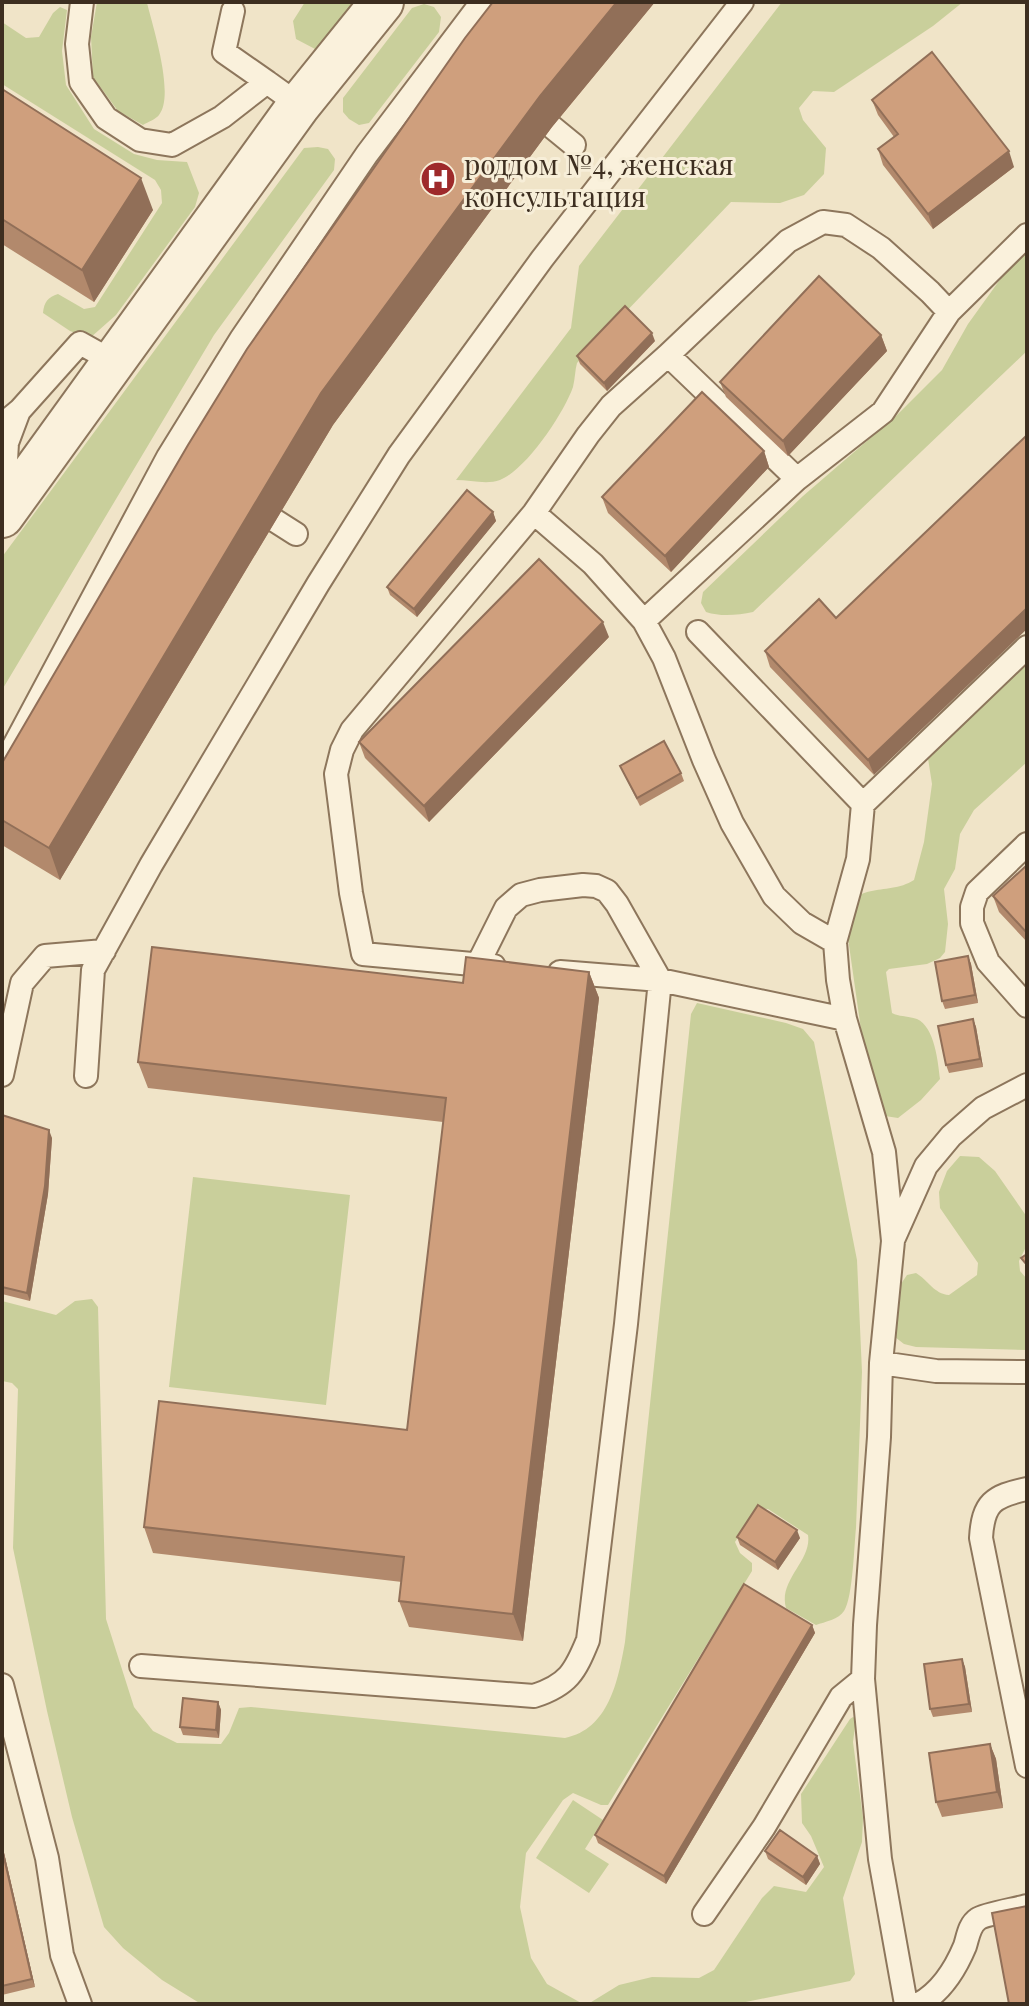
<svg xmlns="http://www.w3.org/2000/svg" width="1029" height="2006" font-family="'Playfair Display',serif">
  <rect width="100%" height="100%" fill="#f0e4c8"/>
  <path fill="#c9cf9b" d="M97,2L147,3C153,27 175,95 159,115C156,119 148,122 143,125L118,111L93,77L91,37Z
    M305,2H363L331,44L315,49L296,39L293,21Z
    M782,2H963L933,26L834,92L813,91L799,108L803,120L826,148L824,174L804,195L780,203L731,202L577,363C575,370 575,379 573,387C564,413 526,470 500,480C487,485 470,480 456,480L571,328L579,266Z
    M424,4L434,7L441,17L439,32L369,123L359,125L349,119L343,112V98L412,8Z
    M60,7L67,10L62,51L66,85L94,129L134,154L157,160L187,162L199,193L195,207L116,315L90,338L70,331L43,313C44,302 48,297 58,294L84,309L95,307L162,203L161,190L155,180L2,84V22L26,38L39,37L53,13Z
    M318,147L328,149L335,159L334,170L214,335L2,690V557L304,148Z
    M1027,251V351L753,612C738,615 721,617 706,612L701,603L703,592L803,496L896,416L942,370L968,324L1004,274Z
    M1027,654V762L974,810L960,834L955,869L944,889L948,924L945,952L940,958L927,964L889,969L886,972L892,1013C900,1017 909,1016 917,1019C935,1027 938,1063 940,1079L921,1100L898,1118L885,1116L877,1105L869,1086L846,924C849,877 886,898 914,880L924,842L932,784L927,752Z
    M697,1003L786,1023L803,1029L814,1042L857,1260L862,1372L856,1528C854,1546 853,1597 844,1611C839,1619 825,1622 816,1625L786,1608C778,1580 812,1561 808,1535L768,1509L757,1508L735,1542L740,1553L752,1563V1571L608,1805H601L573,1793L563,1800L526,1853L520,1907L531,1958L547,1984L583,2004H201L162,1980L123,1948L104,1927L72,1817L47,1711L13,1548L18,1389L12,1383L2,1381V1301L56,1315L75,1301L92,1299L98,1307L106,1619L134,1707L153,1731L177,1743L221,1744L229,1733L239,1708L251,1707L565,1738C609,1729 618,1681 625,1642L691,1014Z
    M960,1156L979,1157L995,1171L1027,1217V1245L1019,1261L1020,1271L1027,1279V1350L916,1347L904,1344L895,1337L893,1327L894,1294L907,1275L916,1273C928,1280 934,1294 949,1295L977,1275L978,1263L940,1208L939,1192L947,1171Z
    M193,1177L350,1195L326,1405L169,1387Z
    M853,1717L856,1719L853,1742L863,1818L862,1842L843,1898L855,1974L850,1981L736,2004H588L619,1985L652,1977L699,1978L714,1970L762,1898L774,1886L806,1892L824,1867L811,1836L802,1823L801,1794L850,1719Z
    M573,1800L603,1820L585,1849L609,1864L589,1893L536,1858Z"/>
  <g fill="none" stroke-linecap="round" stroke-linejoin="round">
    <defs>
      <path id="lane" d="M82,2L77,44L81,82L106,118L140,140L172,145L222,117L267,82L299,105
        M233,11L224,52L267,82
        M552,127L574,145
        M668,355L788,241L823,222L846,225L881,248L930,292L949,312
        M2,425L20,410L80,343L114,362
        M11,504L5,478L7,443L19,411
        M534,513L593,564L644,621L664,658L704,760L732,823L774,896L802,923L835,942
        M274,520L296,534
        M644,621L797,479
        M698,632L863,804
        M2,768L168,457L241,339L367,154L482,2
        M1027,844L977,892L972,907V923L988,962L1027,1006
        M478,964L506,908L521,895L540,890L583,885L596,886L607,891L617,904L660,980L560,972
        M494,966L363,954L351,893L336,774L342,750L352,730L534,513L588,435L611,406L668,355L797,479L883,412L949,312L1027,235
        M845,1019L838,980L835,942L858,859L863,804L1027,647
        M2,1075L22,983L45,956L104,951
        M86,1076L93,970L151,865L318,584L399,455L542,259L742,2
        M893,1240L926,1166L951,1136L983,1108L1027,1085
        M881,1363L936,1371L1027,1372
        M1027,1489C993,1496 983,1503 981,1538L1027,1766
        M141,1666L534,1696C568,1685 575,1672 588,1640L626,1324L660,980L845,1019L884,1152L893,1241L881,1363L879,1437L865,1625L863,1679L880,1859L906,2004
        M2,1685L47,1858L62,1955L80,2004
        M704,1914L764,1827L841,1697L863,1679
        M919,2004C941,1992 955,1970 965,1946C968,1937 969,1925 978,1919C985,1914 1017,1909 1027,1906"/>
      <path id="street" d="M2,516L299,105L382,2"/>
    </defs>
    <use href="#lane" stroke="#8d765c" stroke-width="26"/>
    <use href="#street" stroke="#8d765c" stroke-width="46"/>
    <use href="#lane" stroke="#faf1dc" stroke-width="22"/>
    <use href="#street" stroke="#faf1dc" stroke-width="42"/>
  </g>
  <path fill="#b2896c" d="M493,2H655L552,127L333,425L60,880L2,845V763Z
    M2,89L153,210L94,302L2,244Z
    M872,100L1014,167L933,229L883,165L878,149L894,137L878,115Z
    M881,335L887,351L788,456L726,397L720,382Z
    M655,341L607,391L580,364L577,356Z
    M764,451L769,467L671,572L608,513L602,497Z
    M493,512L496,521L417,617L390,595L387,587Z
    M819,599L874,775L770,667L765,651Z
    M609,637L429,822L365,758L359,742Z
    M620,766L681,773L684,781L640,806Z
    M1027,865V942L999,912L993,896Z
    M968,956L971,964L978,1003L945,1009L942,1001Z
    M589,972L599,998L523,1641L409,1627L399,1601L402,1582L153,1553L144,1527L407,1430L443,1122L148,1088L138,1062L463,983Z
    M973,1019L976,1027L983,1067L949,1073L946,1065Z
    M2,1115L52,1138L48,1194L30,1301L2,1294Z
    M737,1537L800,1538L778,1570L740,1545Z
    M812,1625L815,1633L666,1884L598,1843L595,1835Z
    M962,1659L965,1667L972,1712L933,1717L930,1709Z
    M218,1702L221,1710L219,1738L183,1735L180,1727Z
    M990,1744L996,1759L1003,1808L942,1817L936,1802Z
    M2,1844L35,1987L2,1995Z
    M765,1851L817,1856L820,1864L806,1885L768,1859Z"/>
  <path fill="#916f58" d="M617,2H655L552,127L333,425L60,880L49,848L321,393L540,96Z
    M1009,151L1014,167L933,229L928,214Z
    M141,178L153,210L94,302L82,270Z
    M652,333L655,341L607,391L604,383Z
    M881,335L887,351L788,456L783,441Z
    M764,451L769,467L671,572L665,556Z
    M493,512L496,521L417,617L414,609Z
    M1027,608V629L874,775L868,760Z
    M603,622L609,637L429,822L424,806Z
    M968,956L971,964L978,1003L975,995Z
    M589,972L599,998L523,1641L513,1614Z
    M973,1019L976,1027L983,1067L980,1059Z
    M49,1130L52,1138L48,1194L30,1301L27,1293Z
    M797,1530L800,1538L778,1570L775,1562Z
    M812,1625L815,1633L666,1884L664,1876Z
    M962,1659L965,1667L972,1712L969,1704Z
    M218,1702L221,1710L219,1738L216,1730Z
    M990,1744L996,1759L1003,1808L997,1792Z
    M2,1844L35,1987L32,1979L2,1849Z
    M817,1856L820,1864L806,1885L803,1877Z"/>
  <path fill="#cf9f7d" stroke="#916f58" stroke-width="2" d="M493,2H617L540,96L321,393L49,848L2,820V763L188,445L247,349L465,38Z
    M932,52L1009,151L928,214L878,149L898,134L872,100Z
    M2,89L141,178L82,270L2,219Z
    M819,276L881,335L783,441L720,382Z
    M625,306L652,333L604,383L577,356Z
    M702,392L764,451L665,556L602,497Z
    M1027,435V608L868,760L765,651L819,599L836,618Z
    M467,490L493,512L414,609L387,587Z
    M539,559L603,622L424,806L359,742Z
    M664,741L681,773L637,798L620,766Z
    M1027,865V933L993,896Z
    M152,947L463,983L466,957L589,972L513,1614L399,1601L404,1557L144,1527L159,1401L407,1430L446,1098L138,1062Z
    M968,956L975,995L942,1001L935,962Z
    M973,1019L980,1059L946,1065L938,1026Z
    M2,1115L49,1130L45,1186L27,1293L2,1287Z
    M1027,1254V1265L1021,1258Z
    M758,1505L797,1530L775,1562L737,1537Z
    M744,1584L812,1625L664,1876L595,1835Z
    M962,1659L969,1704L930,1709L924,1664Z
    M183,1698L218,1702L216,1730L180,1727Z
    M990,1744L997,1792L936,1802L929,1753Z
    M780,1830L817,1856L803,1877L765,1851Z
    M2,1849L32,1979L2,1986Z
    M1027,1906V2004H1009L992,1913Z"/>
  <defs>
    <symbol id="hospital-disc" viewBox="-11 -11 22 22"><circle r="9.5" fill="#9e2a2b" stroke="#f7eed8"/><path d="M-5-5h3v3.5h4V-5h3V5h-3V1.5h-4V5h-3Z" fill="#fff"/></symbol>
  </defs>
  <g fill-rule="evenodd">
    <use href="#hospital-disc" x="418" y="159" width="40" height="40"/>
  </g>
  <g text-anchor="middle" dominant-baseline="central" stroke-width="6" stroke-linejoin="round" paint-order="stroke">
    <g font-size="28" fill="#3d2e20" stroke="#f7eed8" text-anchor="start">
      <text x="464" y="163">роддом №4, женская<tspan x="464" dy="32">консультация</tspan></text>
    </g>
  </g>
  <rect width="1029" height="2006" fill="none" stroke="#3d2e20" stroke-width="8"/>
</svg>
